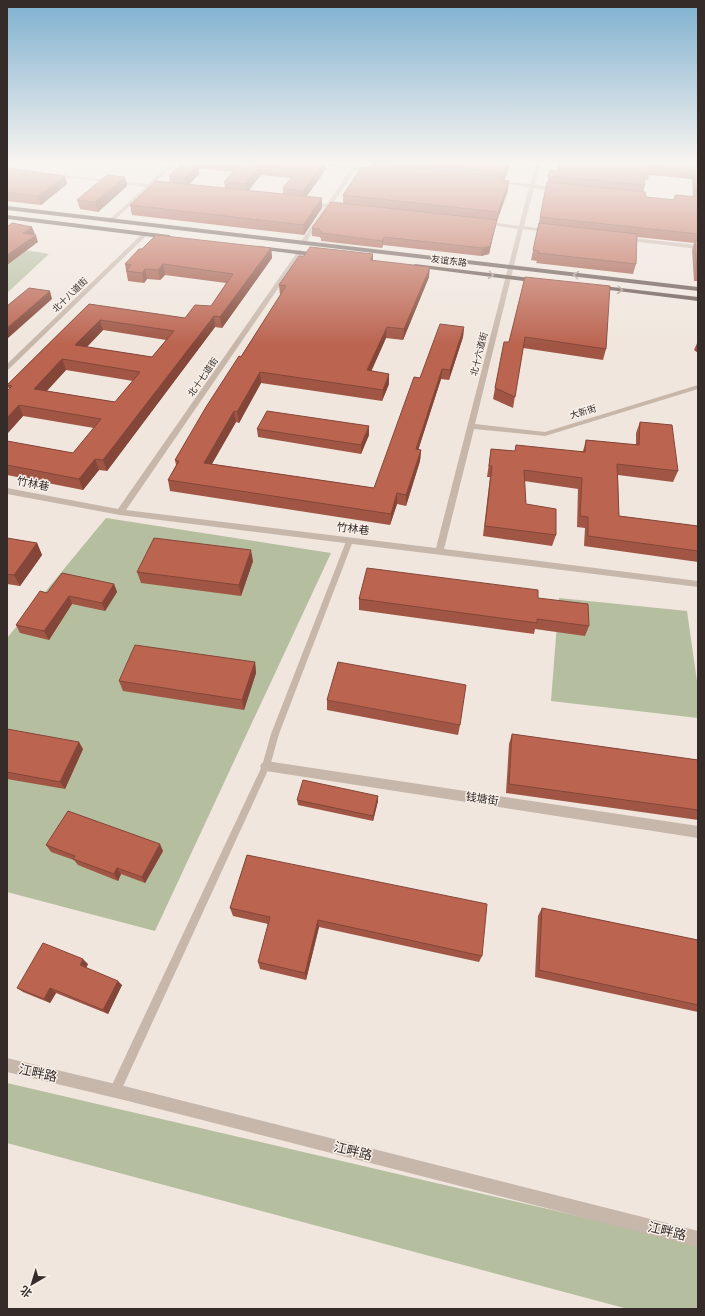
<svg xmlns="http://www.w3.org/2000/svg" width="705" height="1316" font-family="'Work Sans','Noto Sans SC',sans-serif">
  <rect width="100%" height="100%" fill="#f0e6dd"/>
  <path fill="#b5be9f" d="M7,247L49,254L7,293Z
    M106,518L331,553L155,931L7,892V638Z
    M559,598L687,611L698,688V718L551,701Z
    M7,1083L698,1244V1309H628L7,1143Z"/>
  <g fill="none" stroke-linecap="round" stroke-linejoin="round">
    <path fill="#c7b6aa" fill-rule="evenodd" d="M347,539H349L353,541L279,734L270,766L119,1095L115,1097L111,1095L109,1091L111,1087L262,766L271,734Z"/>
    <path fill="#c7b6aa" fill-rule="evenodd" d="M174,161H178L153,184L165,186V188L151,187L111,223L109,222V220L145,187L50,175L52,174L148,184Z
      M357,161H361L357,167L376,170L374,171L355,170L332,205L342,206V208H330L304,245H300L299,244L325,207L305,204L308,202L327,204L351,169L310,164L312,163L353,167Z
      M537,161H541L535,185L562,189L559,191L534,188L524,226L554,231L551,233L523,229L475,424L545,432L698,385V389L545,436L474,429L444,549L698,581V587L120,515L7,494V488L118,509L298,251L300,250L303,252L126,510L436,548L518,229L480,223L483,221L519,226L529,187L493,182L495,181L530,184Z
      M143,233L148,234L9,369L7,370V364Z
      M624,237L698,245V249L622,240V238Z
      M266,761L698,826V838L266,771L262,769L260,766L262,763Z
      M7,1058L128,1087L698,1231V1247L128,1101L7,1072Z"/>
    <path fill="#66544e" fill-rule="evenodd" d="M7,206L698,287V291L7,210Z
      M7,215L169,235L172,237L169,239L7,219Z
      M258,246L320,253L323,255L320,257L256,249L255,248Z
      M415,264L539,279L542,281L539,283L413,267L412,266Z
      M595,285L698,297V301L593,288L592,287Z"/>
  </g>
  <path fill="#a15645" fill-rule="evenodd" d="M184,161H332L329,164H326V169L306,197L322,208L304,235L132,215L130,205L170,182L169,176ZM198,168L233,172L224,182L225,188L189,184L199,174ZM261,175L291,178L283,188V194L248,191Z
    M376,161H512L504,180L508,190L497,221H496L495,228L489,254L481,256L383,245L382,248L321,241V238H320V237L312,236V228L343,203V195L370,167L376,165Z
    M698,161V281H694L692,250L694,243L637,237L636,264L633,274L536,263L537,261L531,260L550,170L558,171ZM649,175L692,179L693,197L675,195L673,200L646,197L643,192L645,185L644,180H648Z
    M7,168L65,176L67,184L41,205L7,201Z
    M125,177L127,186L98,212L80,209L77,200Z
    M271,248L272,258L222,328L215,327L107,471L99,470L83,490L7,475V441L73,453L94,428L23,416L7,434V391L9,389L7,385L89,304L185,318L211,306L226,283L165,275L160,280L147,279L144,283L128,281L125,264L142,249ZM103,330L166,340L152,357L87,347ZM66,370L133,381L115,402L47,391Z
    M373,254V260L429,277L403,340L386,338L371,371L389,384L382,401L261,383L239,423L236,422L212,464L374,488L420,378L464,327L463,337L449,380L441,379L418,450H421L420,461L406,506L397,504L390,525L170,491L168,480L176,465L175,460L280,295L279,285L304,256Z
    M525,277L606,349L603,360L523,348L513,408L493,399L495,388L509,342Z
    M698,341V353L694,350Z
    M640,422L678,471L673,482L618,475L619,516L698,526V562L584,546L585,528L577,527L578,489L524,481L526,504L556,535L552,546L483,536L490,477H487L491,449L514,451H583L586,440L636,445V433Z
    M257,429L369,435L361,454L258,437Z
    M7,538L37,543L42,555L20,586L7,584Z
    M253,561L241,596L141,583L137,572Z
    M114,584L117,592L105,611L72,604L49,640L20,633L16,625L47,593Z
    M538,598L589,626L585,636L535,629L534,634L359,610V599Z
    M255,662L256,673L244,710L123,691L119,681Z
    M327,700L460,725L458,735L327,710Z
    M7,729L83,749L65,789L7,779Z
    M512,734L698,760V820L506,793L509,744Z
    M378,796V801L373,821L298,805L297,800Z
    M46,845L163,851L145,883L121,874L118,881L78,865L74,860L51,852Z
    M247,855L482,956L479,962L319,927L306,980L260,969L258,962L268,924L233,916L230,908Z
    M542,908L698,940V1012L535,977L538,916Z
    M88,964L86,968L122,985L108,1014L56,993L50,1003L23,992L17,988Z"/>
  <path fill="#834638" d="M325,161H326V169L304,200L303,191Z
    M510,161H512L504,181L505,172Z
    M198,165L199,174L187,187L185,178Z
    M260,166L261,175L246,194L245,184Z
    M65,176L67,184L41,205L38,196Z
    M125,177L127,186L98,212L95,202Z
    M509,181L508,190L497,221L498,212Z
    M322,198V208L304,235L303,225Z
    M497,220L495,228L489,254L481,256L482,248Z
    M32,227L35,234L26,240L23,233Z
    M36,235L38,242L7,265V255Z
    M384,237L383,245L382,248V241Z
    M271,248L272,258L222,328L220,317Z
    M373,254V264L370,260Z
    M163,264L165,275L160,280L158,270Z
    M430,267L429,277L403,340L404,329Z
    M145,269L147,279L144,283L142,273Z
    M50,291L52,299L7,339V328Z
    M214,316L215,327L107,471L103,460Z
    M100,320L103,330L78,356L75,345Z
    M387,327L386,338L367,381V370Z
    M464,327L463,337L449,380L450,370Z
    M62,359L66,370L39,399L34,389Z
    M442,369L441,379L415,460L416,449Z
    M260,372L261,383L239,423L237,412Z
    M389,374V384L382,401L383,390Z
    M19,405L23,416L7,434V418Z
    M234,411L236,422L206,474L204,463Z
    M369,426V435L361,454V445Z
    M421,450L420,461L406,506V495Z
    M95,459L99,470L83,490L79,479Z
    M397,493V504L390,525L391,514Z
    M37,543L42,555L20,586L14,575Z
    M251,550L253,561L241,596L239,585Z
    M114,584L117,592L105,611L102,603Z
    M69,596L72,604L49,640L44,631Z
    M255,662L256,673L244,710L242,700Z
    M79,742L83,749L65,789L60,782Z
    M378,796V801L373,821V816Z
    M160,844L163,851L145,883L142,877Z
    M117,868L121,874L118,881L114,874Z
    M318,920L319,927L306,980L305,973Z
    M83,959L88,964L85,970L80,965Z
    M118,981L122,985L108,1014L103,1010Z
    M50,988L56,993L50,1003L44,999Z"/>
  <path fill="#bb6450" stroke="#834638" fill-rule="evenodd" d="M184,161H193L198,165L185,178L169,176Z
    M208,161H325L303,191L283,188L297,170L260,166L245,184L224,182L240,164Z
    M390,161H510L505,172Z
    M560,161H698V190H696L694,170L649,167L650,171H643L645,185L548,176L550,170L558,171Z
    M373,164L503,177L502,180L509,181L498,212L343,195L361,168L370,167Z
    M7,168L65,176L38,196L7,192Z
    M107,175L125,177L95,202L77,200Z
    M156,181L322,198L303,225L130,205Z
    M547,182L645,192L646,197L675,200V195L698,197V234L540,217Z
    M331,202L497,220L490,246L482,248L384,237L382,241L321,233L322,231L319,230L320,229L312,228Z
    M12,223L32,227L23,233L36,235L7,255V227Z
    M539,223L637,234L636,264L538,253L539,251L533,250Z
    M156,235L271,248L220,317L214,316L103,460L95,459L79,479L7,465V441L73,453L101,419L19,405L7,418V391L12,386L7,385L89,304L185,318L195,305L211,306L233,274L163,264L158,270L145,269L142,273L126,271L131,265L125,264L139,249H142ZM100,320L174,331L152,357L75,345ZM62,359L140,372L115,402L34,389Z
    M695,240L698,241V271H697Z
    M310,247L373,254L370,260L430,267L404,329L387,327L367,370L389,374L383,390L260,372L237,412L234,411L204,463L374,488L414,377L420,378L440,324L464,327L450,370L442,369L416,449L421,450L406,495L397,493L391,514L168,480L179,461L175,460L206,407L239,356L241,357L286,286L279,285L299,256H304Z
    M525,277L610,286L606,349L525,337L515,397L495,388L504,342H509Z
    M29,288L50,291L7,328V306Z
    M267,411L369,426L361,445L257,429Z
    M640,422L672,425L678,471L617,464L619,516L698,526V551L588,536V517L580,516L582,478L524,470L526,504L556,509V535L485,526L492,466H489L491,449L515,451L516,445L585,452L586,440L639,445Z
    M7,538L37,543L14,575L7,574Z
    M154,538L251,550L239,585L137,572Z
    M367,568L538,590V598L588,604L589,626L537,619V623L359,599Z
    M62,573L114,584L102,603L69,596L44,631L16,625L40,591L47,593Z
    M135,645L255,662L242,700L119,681Z
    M338,662L466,685L460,725L327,700Z
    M7,729L79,742L60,782L7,772Z
    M512,734L698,760V810L509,784Z
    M303,780L378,796L373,816L297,800Z
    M68,811L160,844L142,877L117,868L114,874L73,859L75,856L46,845Z
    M247,855L487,904L482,956L318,920L305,973L258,962L270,917L230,908Z
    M542,908L698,940V1005L539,970Z
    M43,943L83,959L80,965L118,981L103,1010L50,988L44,999L17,988Z"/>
  <defs><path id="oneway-chevron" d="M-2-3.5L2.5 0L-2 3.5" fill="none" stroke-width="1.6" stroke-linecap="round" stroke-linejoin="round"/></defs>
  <g stroke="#a89a94">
    <use href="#oneway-chevron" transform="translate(491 275) rotate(7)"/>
    <use href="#oneway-chevron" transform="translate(576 275) rotate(-173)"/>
    <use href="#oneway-chevron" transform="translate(620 290) rotate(7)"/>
  </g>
  <linearGradient id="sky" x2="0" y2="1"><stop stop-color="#7eb0cf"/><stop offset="0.47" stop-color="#f8f4f0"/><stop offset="1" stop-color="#f8f4f0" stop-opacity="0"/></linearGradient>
  <rect width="705" height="345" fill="url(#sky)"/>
  <g text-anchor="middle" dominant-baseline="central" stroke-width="3" stroke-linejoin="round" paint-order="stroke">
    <g font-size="9" fill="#352c29" stroke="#f8f0e9">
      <text transform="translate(449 261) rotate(7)">友谊东路</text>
      <text transform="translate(70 295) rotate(-44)">北十八道街</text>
      <text transform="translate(479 354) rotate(-76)">北十六道街</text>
      <text transform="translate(203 377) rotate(-55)">北十七道街</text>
      <text transform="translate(583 412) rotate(-17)">大新街</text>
    </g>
    <g font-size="11" fill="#352c29" stroke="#f8f0e9">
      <text transform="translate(33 484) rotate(11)">竹林巷</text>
      <text transform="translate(353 529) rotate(7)">竹林巷</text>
      <text transform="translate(482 799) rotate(9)">钱塘街</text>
    </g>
    <g font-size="13" fill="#352c29" stroke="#f8f0e9">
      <text transform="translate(38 1073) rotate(13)">江畔路</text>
      <text transform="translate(353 1151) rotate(14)">江畔路</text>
      <text transform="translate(667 1231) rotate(14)">江畔路</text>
    </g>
  </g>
  <rect width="705" height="1316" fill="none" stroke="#352c29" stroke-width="16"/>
  <g transform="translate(32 1284) rotate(218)" stroke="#f8f0e9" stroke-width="3" paint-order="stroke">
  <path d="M0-3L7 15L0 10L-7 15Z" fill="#352c29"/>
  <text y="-6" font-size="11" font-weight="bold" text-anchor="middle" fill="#352c29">北</text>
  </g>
</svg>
